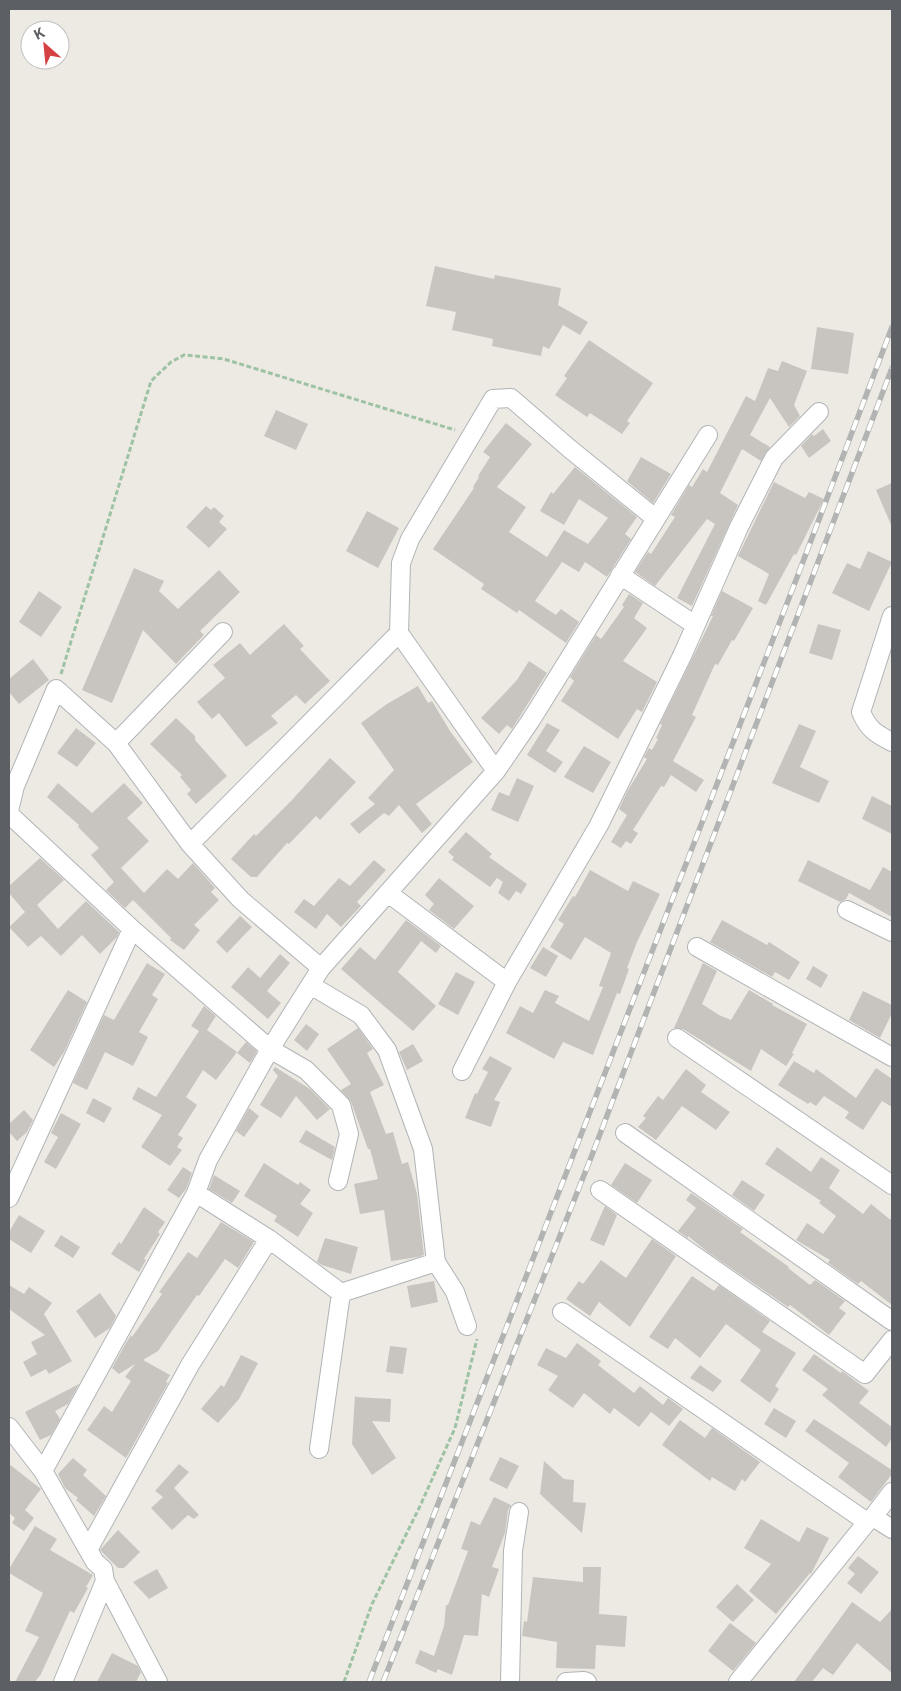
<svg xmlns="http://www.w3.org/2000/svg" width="901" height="1691" font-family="'Public Sans',sans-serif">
  <rect width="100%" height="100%" fill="#edeae4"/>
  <path fill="#c8c5c0" d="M435,266L494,279L495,275L561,288L558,305L588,322L580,335L563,325L549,349L543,346L541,356L492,346L493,339L452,330L456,312L426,306Z
    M817,327L854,333L848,374L811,369Z
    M589,340L653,383L627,421L630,423L622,434L590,413L587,417L555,395L567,378L564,376Z
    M782,361L807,371L794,405L800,416L789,427L770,398L750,435L770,447L761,461L742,449L720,493L738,505L692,606L677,598L715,524L707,519L655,586L635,572L648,552L651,554L675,517L671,515L689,485L692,487L703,469L707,472L746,396L755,401L768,368L778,371Z
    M276,410L308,424L296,450L264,436Z
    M506,423L532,444L497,487L526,507L509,532L547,557L564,530L588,544L608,518L579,499L564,525L540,511L551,492L553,494L575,467L637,517L625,534L631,539L607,577L585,562L579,572L562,562L535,601L556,615L561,609L579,622L566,643L519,610L517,613L481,589L484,584L433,549L474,488L473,487L479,477L478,476L490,457L483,452Z
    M823,429L831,441L809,458L801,446L812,434L814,436Z
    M641,457L671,474L653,503L627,481Z
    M774,482L805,498L809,492L824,499L796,555L794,554L766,605L758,601L769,574L738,556Z
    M892,483V527L876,490Z
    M206,506L211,510L214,507L224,516L219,522L227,529L209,548L186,527Z
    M367,511L399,528L378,568L346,551Z
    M868,551L892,562L869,611L832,593L847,563L860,569Z
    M134,568L164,581L159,591L178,609L219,570L240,592L200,631L204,635L176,664L143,630L112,703L82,690Z
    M39,591L62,607L41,637L19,622Z
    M722,591L753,608L734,641L732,640L718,665L715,664L692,715L696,717L673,761L704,780L696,792L671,775L664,787L661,786L633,830L638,833L631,844L626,841L621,848L611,842L627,815L619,809L628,790L647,759L644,757L649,748L652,750L658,739L656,738L662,725L660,724L713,616H711Z
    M629,594L643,603L634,618L647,628L623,661L657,682L642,712L637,709L618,739L561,701L574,681L570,677L596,635L601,639L624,607L622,605Z
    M284,624L304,646L300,649L330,681L305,704L296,695L271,716L278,723L246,747L219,713L212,719L197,702L225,678L213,665L240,643L250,655Z
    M818,624L841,630L832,660L809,653Z
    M33,659L49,680L19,704L9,692V679Z
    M529,661L547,673L512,729L507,725L499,734L481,718L517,680Z
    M418,686L428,703L432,701L450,731L473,762L416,804L432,824L422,833L399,805L389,816L384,813L359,834L350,824L375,804L368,798L394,770L361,723L387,704Z
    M176,718L195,736V740L227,776L196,804L187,794L191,790L180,777L182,775L150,744Z
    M547,723L560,730L546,751L563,762L555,773L527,755Z
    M799,724L816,731L800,767L829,781L819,803L772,783Z
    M76,728L96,743L77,767L57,753Z
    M584,746L611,762L593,793L564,777Z
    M330,758L356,782L320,820L316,816L289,844L287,843L257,877H251L231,859L254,834L256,836L292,800Z
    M517,778L534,786L518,822L491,810L499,792L509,796Z
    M58,783L92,813L124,783L143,803L127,818L149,841L121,868L144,893L167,869L178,879L193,863L215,888L211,892L219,900L194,925L200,930L184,950L170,940L171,938L133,900L125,908L106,890L114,882L91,855L99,848L78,827L79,825L47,797Z
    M872,796L892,806V834L862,819Z
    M466,832L492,854L489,857L527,884L521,894L516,891L509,901L498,893L503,882L497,878L490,887L452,860L454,857L448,852Z
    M40,858L64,880L37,905L58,929L86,901L119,932L117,937L100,954L82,935L61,956L41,936L28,947L9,927L25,912L9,893V886Z
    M374,860L386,870L357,902L361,906L341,927L327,914L316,929L294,912L304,899L314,906L339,878L350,886Z
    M808,860L870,890L883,867L892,872V917L849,893L846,899L840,902L798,881Z
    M590,870L628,891L633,881L660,894L637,942L627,968L629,969L620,994L617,993L593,1055L563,1042L554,1059L506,1033L520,1006L533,1013L545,990L559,996L555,1003L589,1021L603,987L599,986L611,953L585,937L571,960L550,947L564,924L558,920L573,896L575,897Z
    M439,878L474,906L454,929L429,910L434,904L425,895Z
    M240,916L252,927L227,953L216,942Z
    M406,920L441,946L436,953L421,941L398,972L436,1006L413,1031L341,969L360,947L375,960Z
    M722,920L767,945L769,942L800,962L789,980L775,972L772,977L710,942Z
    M543,947L558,956L546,977L530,968Z
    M280,954L290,963L267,991L281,1003L268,1019L231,987L248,967L260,978Z
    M147,963L165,974L152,995L158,999L139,1032L148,1037L133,1066L105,1052L87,1090L73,1083L104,1015L114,1020Z
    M703,963L717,971L702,1004L719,1015L731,1020L749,990L773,1004L772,1005L807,1024L792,1053L794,1054L786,1066L761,1049L751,1071L683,1029L674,1028Z
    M813,966L828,975L821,988L806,979Z
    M456,972L475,982L458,1015L438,1004Z
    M68,990L87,1002L64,1052L54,1067L30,1050Z
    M863,991L892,1005V1013L880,1038L849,1020Z
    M204,1006L216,1016L207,1030L237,1052L216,1080L203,1070L186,1097L197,1105L178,1135L183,1138L177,1147L182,1150L170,1166L141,1147L162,1115L132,1099L138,1087L156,1097L199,1031L191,1026Z
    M306,1024L319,1034L307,1051L294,1040Z
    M358,1028L373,1049L367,1053L384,1085L370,1092L386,1134L393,1132L402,1164L408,1162L417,1194L424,1255L418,1257L391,1261L384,1210L360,1214L354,1184L378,1179L370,1149H368L351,1102L341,1090L351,1084L327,1049Z
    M246,1042L257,1051L250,1063L237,1053Z
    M413,1044L423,1061L407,1070L399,1052Z
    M490,1056L512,1068L494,1100L500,1102L491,1127L465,1118L475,1093L477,1094L488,1072L482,1069Z
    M794,1061L814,1073L816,1069L856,1098L876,1068L892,1079V1107L882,1101L863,1130L845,1118L849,1112L824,1096L816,1106L810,1102L808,1104L778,1085Z
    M275,1067L310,1089L330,1109L317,1120L296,1096L281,1118L260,1105L278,1076L273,1070Z
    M686,1069L706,1085L701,1092L730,1112L716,1130L682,1106L656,1140L638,1127L646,1118L643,1116L658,1096L663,1100Z
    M93,1098L112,1108L104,1123L86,1113Z
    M249,1108L259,1116L244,1137L236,1131Z
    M24,1110L33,1120L27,1132L17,1141L9,1132V1124Z
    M61,1113L81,1124L56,1169L44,1162L58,1137L51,1133Z
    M306,1130L335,1147L332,1160L299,1142Z
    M777,1147L811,1172L821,1157L840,1170L829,1188L863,1214L871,1204L892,1221V1305L861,1281L858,1284L828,1263L830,1260L796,1240L807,1223L823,1234L836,1216L819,1203L821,1201L765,1164Z
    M264,1163L298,1185L300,1182L311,1190L300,1204L313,1213L298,1237L274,1221L277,1216L244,1196Z
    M625,1163L652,1180L637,1203L611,1185Z
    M183,1167L192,1173L186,1189L179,1198L167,1190Z
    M214,1175L240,1191L232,1203L209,1189Z
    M742,1180L765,1195L754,1211L732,1195Z
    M691,1193L743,1229L740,1232L789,1267L788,1268L810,1285L815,1280L845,1301L839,1308L846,1313L829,1335L790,1305L788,1307L709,1253L688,1236V1238L678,1231L696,1208L686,1200Z
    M605,1206L617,1215L604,1246L590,1240Z
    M144,1207L165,1222L158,1232L160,1234L144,1259L146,1260L139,1272L111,1254L119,1242L121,1244Z
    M19,1215L45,1231L31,1253L9,1239V1232Z
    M221,1222L254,1242L238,1268L225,1259L199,1296L197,1295L158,1351L143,1360L170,1375L166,1382L168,1383L126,1458L87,1430L104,1406L112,1412L131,1381L125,1377L135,1364L119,1374L112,1368L126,1343L131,1335L132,1337L162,1294L159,1292L188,1252L197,1258Z
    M61,1235L80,1247L73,1258L54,1246Z
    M325,1238L358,1247L351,1274L322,1265L317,1262Z
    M652,1239L676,1256L630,1327L599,1302L590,1316L566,1299L579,1281L583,1284L601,1260L626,1278Z
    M692,1276L714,1291L719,1285L770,1321L762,1332L796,1353L775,1386L779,1389L770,1403L740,1381L761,1350L726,1324L700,1358L675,1338L668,1349L649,1337Z
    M434,1281L438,1302L411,1308L407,1286Z
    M9,1285L24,1294L29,1287L52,1303L44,1314L72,1361L49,1374L46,1369L31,1377L23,1362L37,1354L31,1342L45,1335L9,1309Z
    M100,1293L116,1316L110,1328L95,1338L76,1311Z
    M577,1343L601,1361L598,1365L634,1393L640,1386L663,1405L668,1398L683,1409L669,1426L651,1412L639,1427L614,1408L610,1414L584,1393L573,1408L548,1390L558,1376L537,1365L546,1348L566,1358Z
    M390,1346L407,1348L403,1374L386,1372Z
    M814,1354L841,1373L842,1371L869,1391L859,1403L892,1427V1438L886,1447L822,1395L828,1389L802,1370Z
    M241,1355L258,1363L239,1399L218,1423L201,1409L221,1385L224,1387Z
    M700,1365L722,1381L713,1392L690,1378Z
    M79,1384L68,1404L55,1411L60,1419L51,1435L40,1440L25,1412Z
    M355,1395L356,1397L391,1399L390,1422L372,1421L396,1458L372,1475L352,1444Z
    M774,1408L796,1421L786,1438L764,1424Z
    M814,1419L892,1470V1474L871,1502L838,1477L849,1463L805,1431Z
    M680,1420L705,1438L712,1428L760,1462L745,1482L742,1479L735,1491L712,1477L710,1481L662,1445Z
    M500,1457L519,1466L507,1489L489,1480Z
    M73,1458L87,1470L83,1475L106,1496L94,1516L76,1500L78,1498L65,1488L58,1474Z
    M544,1461L564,1479L574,1480L573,1502L586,1503L582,1533L540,1494Z
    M9,1464L41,1489L25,1510L34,1518L24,1531L12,1523L15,1518L9,1513Z
    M179,1464L189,1472L174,1488L199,1515L194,1519L188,1515L172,1530L151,1508L163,1497L155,1491Z
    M494,1497L511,1505L508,1510L505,1533L492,1567L499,1569L489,1597L482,1594L478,1636L464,1635L452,1675L438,1669L436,1673L415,1663L420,1650L434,1656L444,1626L446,1605H448L468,1551L461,1549L471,1521L480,1525Z
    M761,1519L799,1542L807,1527L829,1538L811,1574L810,1573L776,1614L749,1591L771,1564L744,1548Z
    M35,1526L57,1539L50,1550L93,1575L86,1587L88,1588L74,1613L70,1611L41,1674L35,1682H15L39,1637L25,1631L43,1593L9,1573V1569Z
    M118,1530L140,1552L124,1568H118L100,1550Z
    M858,1556L879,1572L861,1594L847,1583L855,1574L848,1568Z
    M583,1567H601L599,1614L627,1616L625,1647L596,1645L595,1669L556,1668L557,1642L522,1636L524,1621L527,1622L533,1577L583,1582Z
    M157,1569L168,1588L149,1599L133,1582Z
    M737,1584L754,1600L733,1622L716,1607Z
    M852,1602L880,1622L892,1609V1673L857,1643L833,1675L823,1668L812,1682H794Z
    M730,1623L756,1643L733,1671L708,1651Z
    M112,1653L138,1666L141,1672L136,1682H97Z"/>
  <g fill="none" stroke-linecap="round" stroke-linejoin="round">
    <defs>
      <path id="street" d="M620,575L695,625
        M892,616L861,712C868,729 876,734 892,742
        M399,633L496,771
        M116,743L223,632
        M9,811L15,786L56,689L116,743L190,844L241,900L321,968
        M9,814L132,929L9,1198
        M190,844L399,633L401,563L410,539L493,399L511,398L570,449L655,518
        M388,893L507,982
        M847,910L892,932
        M132,929L270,1049L306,1070L341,1105L349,1134L338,1181
        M697,947L892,1057
        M312,986L361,1015L387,1050L423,1149L436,1262
        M677,1038L892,1185
        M462,1071L507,982L599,825L682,656L739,527L774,458L819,412
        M625,1133L892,1321
        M600,1190L865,1374L892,1340
        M196,1193L269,1239L341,1293L436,1262L455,1292L467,1326
        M562,1312L867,1522
        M9,1427L43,1471L95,1562L103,1569L105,1581L158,1682
        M319,1449L341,1293
        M43,1471L196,1193L208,1160L270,1049L321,968L496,771L531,720L708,435
        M873,1517L892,1492
        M88,1550L190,1365L269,1239
        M63,1682L105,1581
        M510,1682L513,1551L519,1512
        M566,1682L584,1681L587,1682
        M738,1682L867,1522L873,1517L892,1529"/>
    </defs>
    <use href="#street" stroke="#b1b4b7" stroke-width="20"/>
    <path stroke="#9dc2a4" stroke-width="3" stroke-dasharray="5 2.5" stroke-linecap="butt" d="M61,674L151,381L171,362L184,355L224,359L455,430
      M344,1682L372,1604L421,1504L455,1428L477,1339"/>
    <use href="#street" stroke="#fff" stroke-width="18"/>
    <defs>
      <path id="rail" d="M369,1682L796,580L892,327
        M383,1682L592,1155L892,368"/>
    </defs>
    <use href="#rail" stroke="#b2b3b3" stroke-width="5.5"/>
    <use href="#rail" stroke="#fff" stroke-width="4" stroke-dasharray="11" stroke-linecap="butt"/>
  </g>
  <rect width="901" height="1691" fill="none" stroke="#5c5f63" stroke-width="20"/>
  <g transform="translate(45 45) rotate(333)"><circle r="24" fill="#ffffff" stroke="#bebfc1"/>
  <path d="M0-4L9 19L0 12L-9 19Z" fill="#d54142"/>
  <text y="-8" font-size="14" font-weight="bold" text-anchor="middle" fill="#5c5f63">K</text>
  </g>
</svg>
